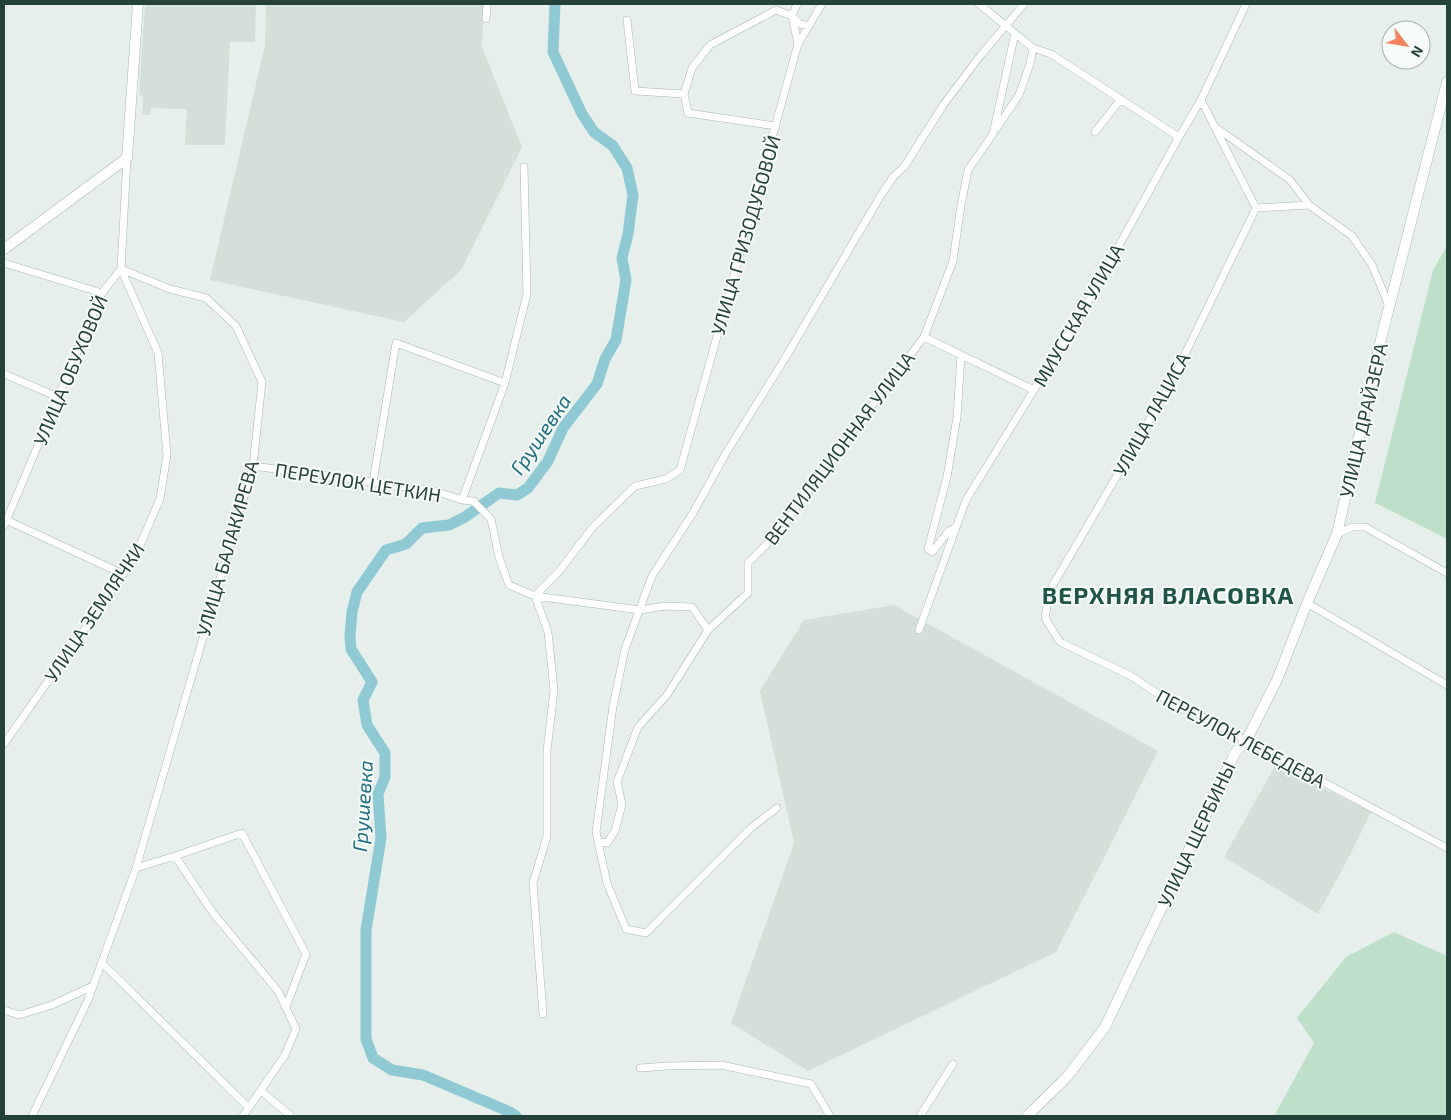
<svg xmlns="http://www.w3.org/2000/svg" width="1451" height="1120" font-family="'Exo 2',sans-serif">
  <rect width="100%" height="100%" fill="#e6efeb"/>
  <path fill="#d4dfda" d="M145,4H256L255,42H230L225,145H185L187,109L151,108L150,115H142L143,96L139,95Z
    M266,4H484L482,47L522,147L461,270L404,322L210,280L265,45Z
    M894,605L1158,751L1056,952L808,1071L731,1023L794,843L760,691L804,620Z
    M1276,764L1371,812L1350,855L1318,914L1224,857Z"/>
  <path fill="#bfe0c8" d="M1447,246V539L1375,503L1433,270Z
    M1394,932L1447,956V1116H1274L1314,1043L1297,1018L1346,957Z"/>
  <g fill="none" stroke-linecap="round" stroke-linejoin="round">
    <path stroke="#8ec9d4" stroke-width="11" d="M516,1116L510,1112L423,1075L392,1070L373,1058L366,1039V930L381,838L378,794L385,777V753L367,725L363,700L372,682L351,649L350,637L352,612L357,592L386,550L406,544L422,528L449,525L465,517L499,493L517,495L528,488L548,461L563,428L597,384L605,359L616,340L626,280L622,258L628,234L633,195L627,168L613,146L594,132L582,114L553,52L555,4"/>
    <defs>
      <path id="street" d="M797,4L792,16L798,44
        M979,4L1033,48L1051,54L1179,137
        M486,19L487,4
        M627,20L635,91L684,94
        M1201,100L1256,208L1309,205L1352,236L1372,265L1389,306
        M776,126L688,113L684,94L692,68L710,45L776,10L792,16L800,24L809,26
        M996,129L1019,95L1030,64L1033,48
        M1218,129L1290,180L1309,205
        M1095,132L1121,99
        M1256,208L1170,385L1050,590L1045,618L1060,642L1131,676L1164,698L1196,713L1226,730L1447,848
        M4,263L102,293
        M924,337L1034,390
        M4,374L58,397
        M253,466L373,482L438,492L462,500L473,501L491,519L499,557L509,585L535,596L560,570L593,527L635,486L666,479L680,470L798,44L822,4
        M373,482L396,343L505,383
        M462,500L505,383L527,294L524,167
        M4,519L123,574
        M4,526L102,293L121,269L127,158
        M956,527L949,531L932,552L928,549L947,477L957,417L961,355
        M1337,534L1352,527H1365L1447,573
        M1307,603L1447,685
        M919,630L966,500L1084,309L1179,137L1201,100L1246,4
        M4,744L135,557L160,499L167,455L158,353L121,269
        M777,808L752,827L646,933L626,929L607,883L596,832L613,706L625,649L652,576L693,513L726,453L784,360L881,195L894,176L904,167L944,104L980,56L1024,4
        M598,842L607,843L615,831L622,804L617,782L638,727L667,695L708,630L748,593V563L780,531L814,482L924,337L953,261L961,205L968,170L993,134L1015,33
        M175,856L242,833L306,954L286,1007
        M136,868L175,856L213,913L278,991L296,1029L285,1055L243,1116
        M102,963L249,1108
        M4,1010L19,1015L52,1005L93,986
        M543,1014L533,883L547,836V751L554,690L548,632L535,596L640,610L665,606L692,607L708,630
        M640,1068L667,1066L721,1065L811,1084L830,1116
        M261,1091L291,1116
        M32,1116L88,1000L136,868L253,466L262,382L236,326L206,298L170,289L121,269
        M920,1116L953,1064"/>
      <path id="secondary" d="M4,249L127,158L138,4
        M1027,1116L1067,1077L1105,1027L1235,753L1246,741L1277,680L1307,603L1337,534L1382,335L1447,82"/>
    </defs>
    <use href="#street" stroke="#a8b8b2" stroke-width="8"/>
    <use href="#secondary" stroke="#a4bbb3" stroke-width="11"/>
    <use href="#street" stroke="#fff" stroke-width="7"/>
    <use href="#secondary" stroke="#fff" stroke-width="10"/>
  </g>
  <g text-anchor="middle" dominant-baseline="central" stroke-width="4" stroke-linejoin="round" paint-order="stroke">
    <g font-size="19" fill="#24423a" stroke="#f7fbf9">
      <text transform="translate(745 235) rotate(-74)">УЛИЦА ГРИЗОДУБОВОЙ</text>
      <text transform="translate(1078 315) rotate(-60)">МИУССКАЯ УЛИЦА</text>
      <text transform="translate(70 370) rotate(-67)">УЛИЦА ОБУХОВОЙ</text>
      <text transform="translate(1151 414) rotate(-61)">УЛИЦА ЛАЦИСА</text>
      <text transform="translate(1363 420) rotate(-77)">УЛИЦА ДРАЙЗЕРА</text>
      <text transform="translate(839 448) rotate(-53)">ВЕНТИЛЯЦИОННАЯ УЛИЦА</text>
      <text transform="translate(358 482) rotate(9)">ПЕРЕУЛОК ЦЕТКИН</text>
      <text transform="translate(227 548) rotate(-74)">УЛИЦА БАЛАКИРЕВА</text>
      <text transform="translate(94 612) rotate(-56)">УЛИЦА ЗЕМЛЯЧКИ</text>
      <text transform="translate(1241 738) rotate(28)">ПЕРЕУЛОК ЛЕБЕДЕВА</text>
      <text transform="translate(1196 834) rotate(-65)">УЛИЦА ЩЕРБИНЫ</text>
    </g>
    <g font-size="20" font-style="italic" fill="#1c6f80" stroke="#f7fbf9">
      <text transform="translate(540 434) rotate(-56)">Грушевка</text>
      <text transform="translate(362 806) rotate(-86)">Грушевка</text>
    </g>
    <g font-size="24" font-weight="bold" letter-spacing="1" fill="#1f5548" stroke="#f7fbf9">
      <text x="1168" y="594">ВЕРХНЯЯ ВЛАСОВКА</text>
    </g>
  </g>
  <rect width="1451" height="1120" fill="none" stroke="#24423a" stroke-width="10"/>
  <g transform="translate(1406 45) rotate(121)"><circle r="24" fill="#f7fbf9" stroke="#a3b1ad"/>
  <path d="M0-4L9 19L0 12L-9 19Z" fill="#f4845f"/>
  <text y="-8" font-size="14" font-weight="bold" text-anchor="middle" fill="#24423a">N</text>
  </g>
</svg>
